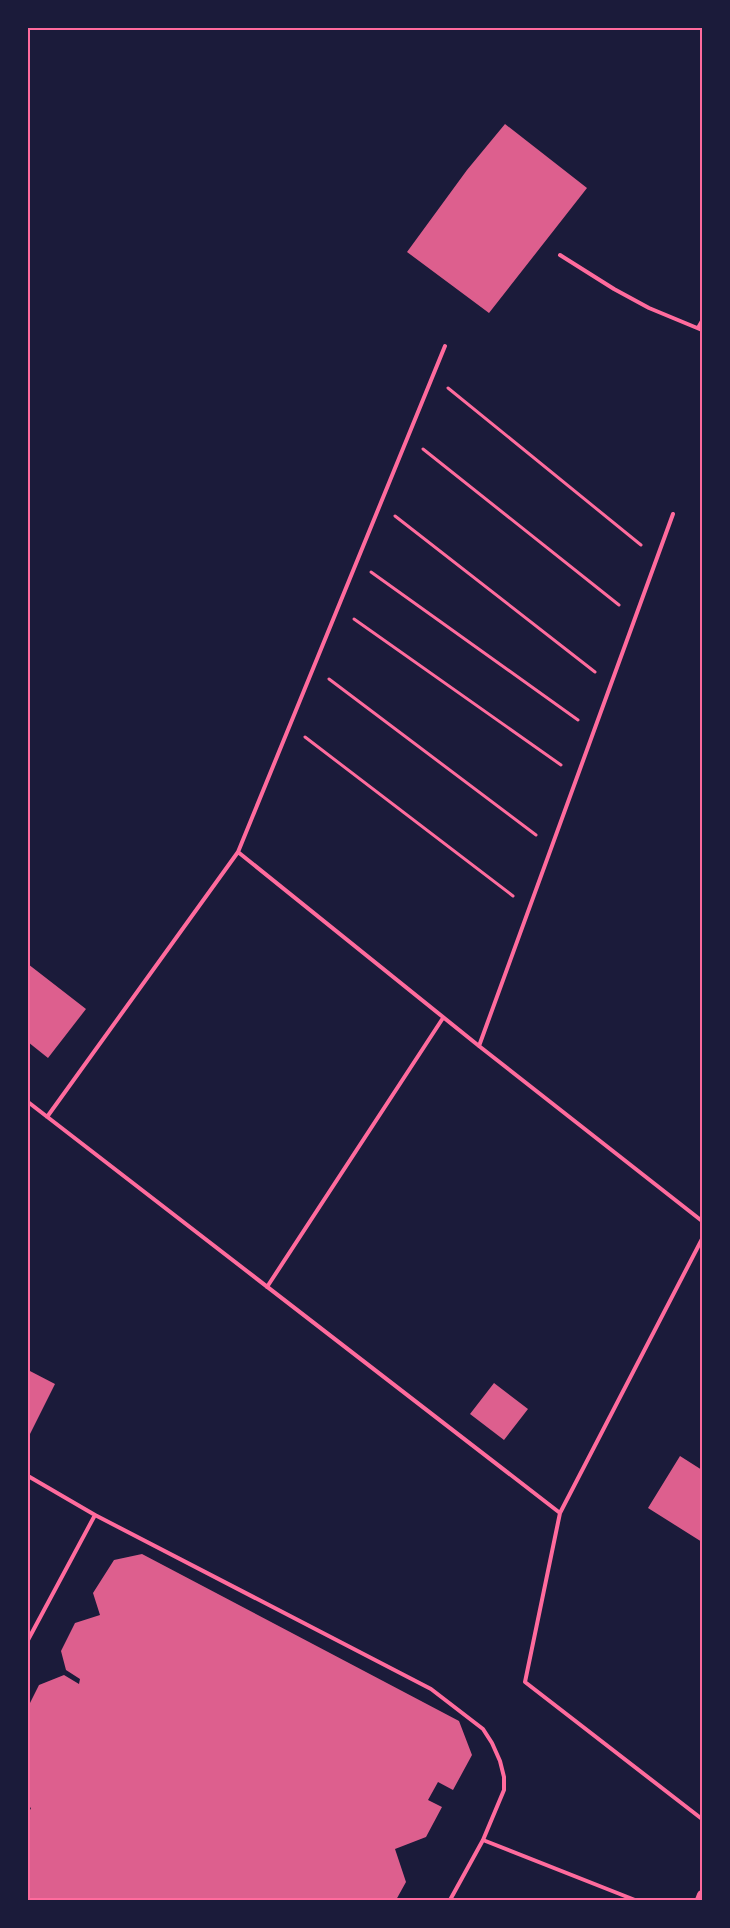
<svg xmlns="http://www.w3.org/2000/svg" width="730" height="1928" font-family="'Alegreya Sans',sans-serif">
  <rect width="100%" height="100%" fill="#1b1b3a"/>
  <path fill="#dd5f8e" d="M505,124L587,188L489,313L407,252L467,170Z
    M28,964L86,1009L48,1058L28,1042Z
    M28,1370L55,1384L28,1438Z
    M494,1383L528,1409L504,1440L470,1414Z
    M680,1456L702,1470V1542L648,1508Z
    M142,1554L459,1721L472,1755L453,1790L438,1782L428,1800L442,1807L426,1837L395,1849L406,1882L396,1900H28V1814L31,1808L28,1806V1736L30,1735L28,1726V1707L39,1685L64,1675L79,1684L80,1679L66,1670L61,1651L75,1623L100,1615L93,1593L114,1560Z"/>
  <g fill="none" stroke-linecap="round" stroke-linejoin="round">
    <path stroke="#ff6b9d" stroke-width="3" d="M448,388L641,545
      M423,449L619,605
      M395,516L595,672
      M371,572L578,720
      M354,619L561,765
      M329,679L536,835
      M305,737L513,896"/>
    <path stroke="#ff6b9d" stroke-width="4" d="M560,255L614,289L649,308L702,330
      M698,328L702,321
      M238,852L479,1046L702,1221
      M479,1046L673,514
      M28,1102L560,1513L525,1682L702,1819
      M47,1117L238,852L445,346
      M267,1287L443,1018
      M28,1476L95,1515
      M560,1513L702,1239
      M28,1640L95,1515L431,1689L483,1729L492,1743L500,1761L504,1777V1790L483,1840L450,1900
      M483,1840L635,1900"/>
    <path stroke="#ff6b9d" stroke-width="10" d="M700,1900L702,1895"/>
  </g>
  <rect width="730" height="1928" fill="none" stroke="#1b1b3a" stroke-width="58"/>
  <rect x="29" y="29" width="672" height="1870" fill="none" stroke="#ff6b9d" stroke-width="2"/>
</svg>
